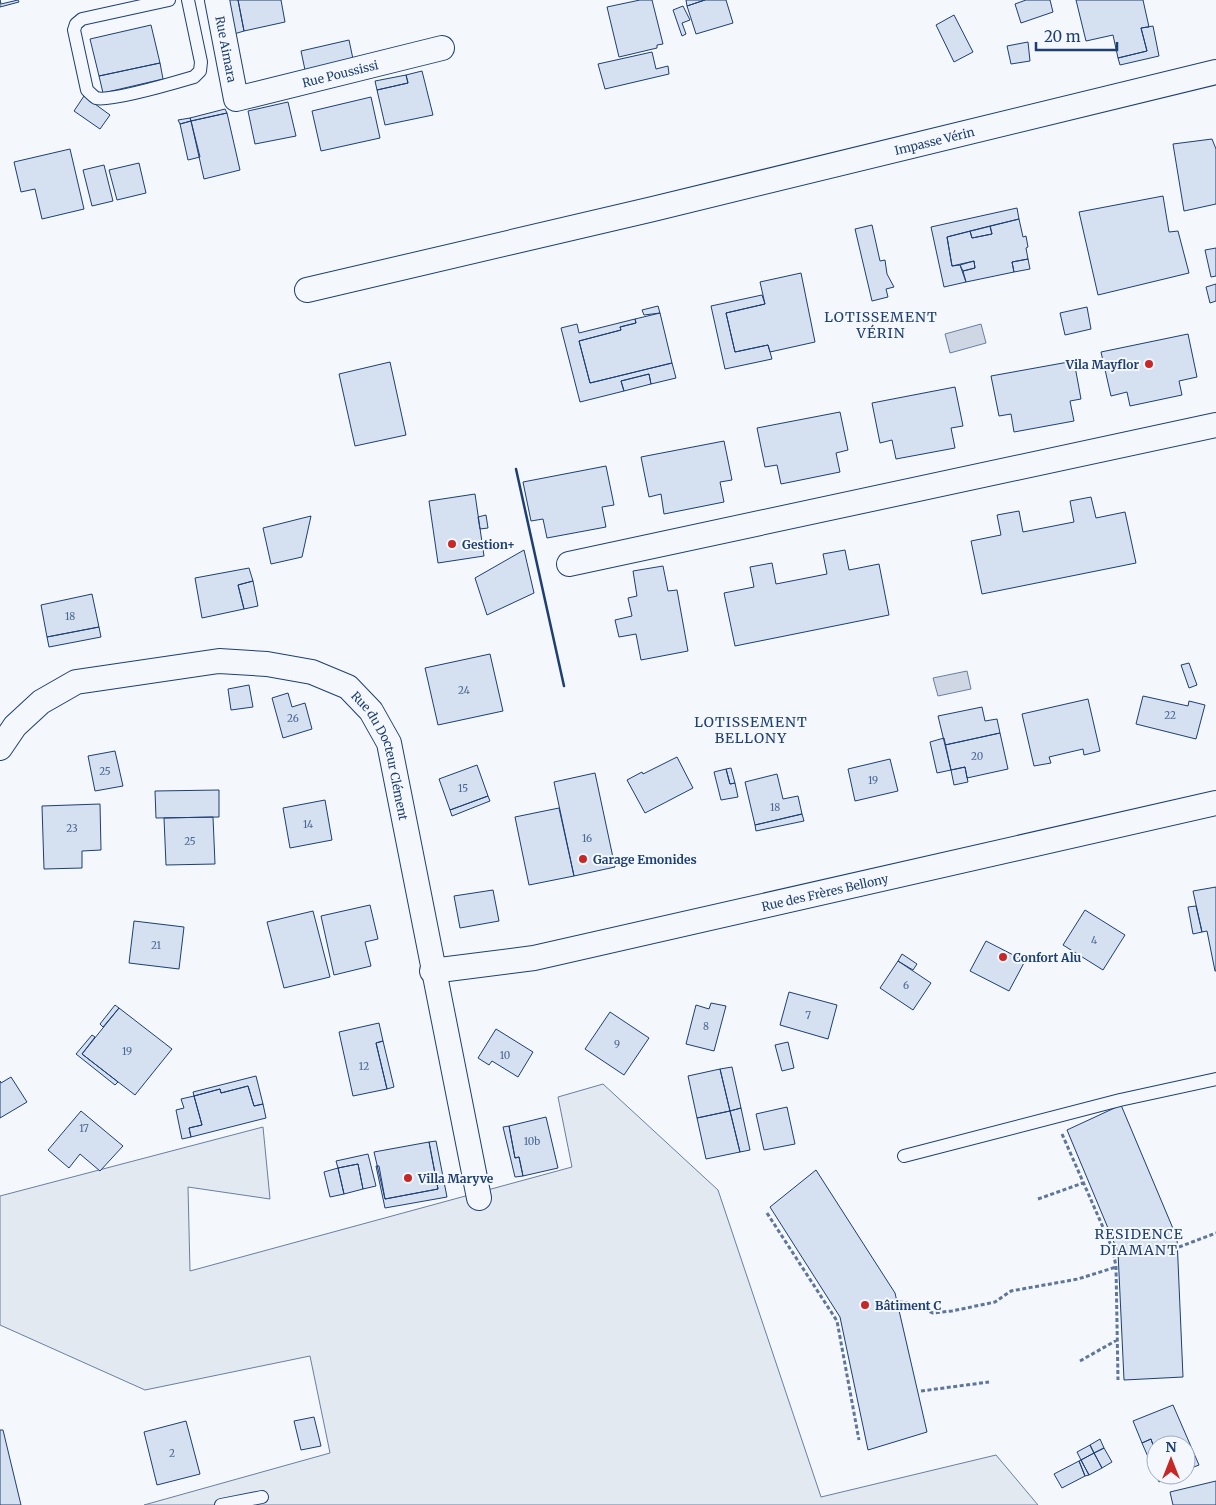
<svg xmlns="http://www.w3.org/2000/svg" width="1216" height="1505" font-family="Merriweather,serif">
  <rect width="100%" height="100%" fill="#f4f7fb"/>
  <path fill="#e3e9f0" stroke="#687fa3" d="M603,1084L718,1190L821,1497L996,1455L1038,1505H144L330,1453L310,1356L145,1390L0,1325V1196L263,1127L270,1199L188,1187L190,1271L572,1167L558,1097Z"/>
  <path fill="#cfd7e4" stroke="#687fa3" d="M981,324L986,343L950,353L945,334Z
    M967,671L971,689L938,696L933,678Z"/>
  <path fill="#d5e0f0" stroke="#1d3f73" d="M0,0L1,4L18,0L19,2L0,7Z
    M229,0H238L244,31L234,34Z
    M238,0H281L285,22L244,31Z
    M640,0H652L663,44L657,45V48L619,57L607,7Z
    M686,0H705L687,6Z
    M705,0H726L733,23L696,34L687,6Z
    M1026,0H1050L1053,12L1021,23L1015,4Z
    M1076,0H1143L1149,27L1141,28L1147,51L1118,58L1113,35L1086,41Z
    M683,6L690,20L682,23L686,34L682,36L673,10Z
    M954,15L973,52L954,62L936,25Z
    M151,25L160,63L99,76L90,39Z
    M1153,26L1159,56L1120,65L1118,58L1147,51L1141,28Z
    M349,40L353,59L305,70L301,51Z
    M1028,42L1030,61L1011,64L1007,46Z
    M652,52L656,69L668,66L669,74L605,89L598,64Z
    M160,63L163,79L103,93L99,76Z
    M422,71L433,115L385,125L377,90L408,83L406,75Z
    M406,75L408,83L377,90L375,81Z
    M84,96L110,115L100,129L74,111Z
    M371,97L380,138L321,151L312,111Z
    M288,102L296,136L255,144L248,111Z
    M225,109L227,113L191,121L190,118Z
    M227,113L240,170L204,179L191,121Z
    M190,118L191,121L180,124L178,120Z
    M191,121L200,157L188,160L180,124Z
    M1212,139L1216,149V204L1184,211L1173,144Z
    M70,149L84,209L42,219L35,189L21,192L14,162Z
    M139,163L146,193L117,200L109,170Z
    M104,165L113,201L92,206L83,170Z
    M1163,196L1169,232L1178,231L1189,273L1098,295L1079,212Z
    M1017,208L1019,219L947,237L952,266L960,265L966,282L944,287L931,227Z
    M1019,219L1023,237L1026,236L1028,247L1026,248L1028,259L1012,262L1014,272L966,282L963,271L975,268L974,261L952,266L947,237L970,231L972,238L992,234L990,226Z
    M872,225L880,261L885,260L887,274L894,287L886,289L888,297L872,301L855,229Z
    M990,226L992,234L972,238L970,231Z
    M1216,248V276L1211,277L1205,250Z
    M1028,259L1030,269L1014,272L1012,262Z
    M974,261L975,268L963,271L960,265Z
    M801,273L815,342L770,352L768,345L735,352L726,313L765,304L760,282Z
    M1216,284V301L1210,303L1206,287Z
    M762,295L765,304L726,313L735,352L768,345L772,359L725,369L711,306Z
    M658,306L660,313L644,315L642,310Z
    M1087,307L1091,329L1065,335L1060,313Z
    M660,313L672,363L590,383L579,341L621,330L620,327L636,323L635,319Z
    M635,319L636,323L620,327L621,330L579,341L590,383L672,363L676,378L651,384L649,374L621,381L624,391L580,402L561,328L577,324L579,333Z
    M1188,334L1197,377L1179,381L1182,395L1130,406L1127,392L1111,396L1101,352Z
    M1074,361L1081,399L1070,401L1074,421L1014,432L1011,414L999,416L991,376Z
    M390,362L406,435L355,446L339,374Z
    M649,374L651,384L624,391L621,381Z
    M955,387L963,426L951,428L955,448L896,459L892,440L880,443L872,403Z
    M840,412L848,450L836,453L840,472L781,484L777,465L765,467L757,428Z
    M724,441L732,480L720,482L724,502L664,514L661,494L649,497L641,457Z
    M606,466L614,505L602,507L606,527L547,538L543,519L531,521L523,482Z
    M475,494L484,556L438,563L429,501Z
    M1091,497L1096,518L1125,512L1136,563L982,594L971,541L1001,535L997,515L1019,511L1023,532L1074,522L1070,501Z
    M486,515L488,528L480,529L478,517Z
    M311,516L302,557L271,564L263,528Z
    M524,550L534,593L487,615L475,578Z
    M845,550L849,570L879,564L889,615L735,646L724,593L754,587L750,567L772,563L776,584L827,574L823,554Z
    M663,566L668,591L677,590L688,651L641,660L636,634L619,637L615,620L632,616L628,598L637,596L633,571Z
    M249,568L253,581L238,585L244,609L202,618L195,578Z
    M253,581L258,606L244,609L238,585Z
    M92,594L99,627L47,637L41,605Z
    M99,627L101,637L49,647L47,637Z
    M490,654L503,711L438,725L425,668Z
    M1189,663L1197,685L1189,688L1181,665Z
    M249,685L253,707L231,710L228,689Z
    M288,693L292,707L305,703L312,729L283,738L272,698Z
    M1143,696L1188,706L1189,701L1205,705L1196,739L1136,724Z
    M1088,699L1100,751L1084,755L1083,749L1049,757L1051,763L1034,766L1022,714Z
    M982,707L985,721L997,719L1000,733L945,745L938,716Z
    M1000,733L1008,769L967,778L965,767L951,770L945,745Z
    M944,738L951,770L937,773L930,742Z
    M115,751L123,786L95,791L88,756Z
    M677,757L693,788L645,813L627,780L642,772L643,774Z
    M890,759L898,791L855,801L848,769Z
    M477,765L488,796L450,810L439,779Z
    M965,767L968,782L954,785L951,770Z
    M731,768L735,783L730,784L726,769Z
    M726,769L730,784L735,783L738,797L721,800L714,772Z
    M595,773L615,867L574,876L554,782Z
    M777,774L783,799L798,796L802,814L755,825L745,782Z
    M219,790V817L156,818L155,791Z
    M488,796L490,801L452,816L450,810Z
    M325,800L332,840L290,848L283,808Z
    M100,804L101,850L82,851V868L44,869L42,806Z
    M559,808L574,876L529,885L515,817Z
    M802,814L804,821L756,831L755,825Z
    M213,817L215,864L166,865L164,818Z
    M1216,887V971H1215L1207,931L1202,932L1193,891Z
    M493,890L499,921L460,928L454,896Z
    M370,905L378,939L365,942L371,966L334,975L321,916Z
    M1196,906L1202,932L1193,934L1188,907Z
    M1085,910L1125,935L1103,970L1063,945Z
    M313,911L330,977L284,988L267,922Z
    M134,921L184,927L179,969L129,963Z
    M986,941L1025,961L1009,991L970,971Z
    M902,954L917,964L913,970L898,961Z
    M898,961L931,983L913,1010L880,988Z
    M789,992L837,1005L828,1039L780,1025Z
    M711,1003L726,1006L714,1051L686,1044L696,1005L709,1009Z
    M115,1005L119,1008L103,1027L100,1024Z
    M119,1008L172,1049L135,1095L82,1054Z
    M610,1012L649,1038L624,1075L585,1049Z
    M379,1023L383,1041L376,1043L387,1089L353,1096L339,1032Z
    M496,1029L533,1052L518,1077L492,1061L489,1065L478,1058Z
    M92,1035L95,1037L82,1054L118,1082L115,1085L76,1054Z
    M383,1041L394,1087L387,1089L376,1043Z
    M788,1042L794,1068L782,1071L775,1045Z
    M732,1067L741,1108L730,1111L720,1069Z
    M720,1069L730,1111L697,1118L688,1076Z
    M256,1076L263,1104L254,1106L248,1086L221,1093L220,1089L194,1096L193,1092Z
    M11,1077L27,1102L0,1118V1081L1,1083Z
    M248,1086L254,1106L263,1104L266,1118L191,1137L189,1128L202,1125L194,1096L220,1089L221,1093Z
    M194,1096L202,1125L189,1128L191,1137L182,1139L176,1110L184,1108L181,1099Z
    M1121,1105L1177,1238L1183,1377L1124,1380L1118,1252L1067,1130Z
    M787,1107L795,1144L764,1150L756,1114Z
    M741,1108L750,1150L740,1152L730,1111Z
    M81,1111L123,1146L100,1171L80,1154L69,1168L48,1150Z
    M730,1111L740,1152L706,1159L697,1118Z
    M546,1117L558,1168L523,1176L519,1157L515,1158L509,1126Z
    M509,1126L515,1158L519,1157L523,1176L515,1177L503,1127Z
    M436,1141L447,1197L385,1208L376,1166H379L385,1199L438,1189L429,1142Z
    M429,1142L438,1189L385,1199L374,1152Z
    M368,1154L376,1186L363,1189L358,1164L338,1168L336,1161Z
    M358,1164L363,1189L344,1194L338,1168Z
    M338,1168L344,1194L330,1197L324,1172Z
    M816,1170L895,1293L927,1432L868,1450L840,1317L770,1207Z
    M1173,1405L1199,1465L1186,1470V1445H1156V1454L1151,1439L1142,1443L1133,1421Z
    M314,1417L321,1446L301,1450L294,1421Z
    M186,1421L200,1474L157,1485L144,1432Z
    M0,1430H3L21,1505H0Z
    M1100,1439L1104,1448L1094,1453L1090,1445Z
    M1151,1439L1156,1454V1475H1163L1165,1479L1159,1482L1142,1443Z
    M1090,1445L1094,1453L1081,1460L1077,1452Z
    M1104,1448L1112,1462L1102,1468L1094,1453Z
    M1094,1453L1102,1468L1089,1475L1081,1460Z
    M1081,1460L1089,1475L1085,1476L1079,1461Z
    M1079,1461L1085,1476L1062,1488L1054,1474Z
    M1216,1481V1505H1173L1170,1492Z"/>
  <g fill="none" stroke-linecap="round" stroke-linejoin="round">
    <defs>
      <path id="lane" d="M169,0L82,19L76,24L74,30L87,90C90,93 93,96 96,98C110,102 177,82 194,77L200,71L201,62L188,0
        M904,1156L1120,1100L1216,1079
        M221,1505L262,1497"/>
      <g id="street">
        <path id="s1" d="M217,0L236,99L442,48"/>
        <path id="s2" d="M307,290L653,209L1216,72"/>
        <path d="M569,564L1216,425"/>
        <path id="s3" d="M0,748L15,726L41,702L76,682L219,661L267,664L312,672L348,687L371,711L389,743L479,1198"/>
        <path id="s4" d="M432,971L534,958L1216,803"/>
      </g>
    </defs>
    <use href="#lane" stroke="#1d3f73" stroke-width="14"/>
    <use href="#street" stroke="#1d3f73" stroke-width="26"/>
    <path stroke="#5e769c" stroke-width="3" stroke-dasharray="4 2.5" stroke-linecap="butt" d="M1062,1134L1113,1250L1116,1267L1118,1380
      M1038,1199L1083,1183
      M767,1213L837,1321L859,1440
      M1179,1247L1216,1233
      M899,1302L910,1303L933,1313L952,1311L995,1302L1011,1291L1078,1279L1116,1267
      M1080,1361L1117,1340
      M921,1391L989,1382"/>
    <use href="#lane" stroke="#f4f7fb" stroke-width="12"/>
    <use href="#street" stroke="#f4f7fb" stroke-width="24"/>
    <path stroke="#1d3f73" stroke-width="2.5" d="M516,469L564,686"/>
  </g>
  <g fill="#c62828" stroke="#f4f7fb" stroke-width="2">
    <circle cx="1149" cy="364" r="5"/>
    <circle cx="452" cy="544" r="5"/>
    <circle cx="583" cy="859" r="5"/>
    <circle cx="1003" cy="957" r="5"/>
    <circle cx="408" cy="1178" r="5"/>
    <circle cx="865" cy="1305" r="5"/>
  </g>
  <g text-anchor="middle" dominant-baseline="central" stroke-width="4" stroke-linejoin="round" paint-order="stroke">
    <g font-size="10" fill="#4b6792">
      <text x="70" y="616">18</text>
      <text x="464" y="690">24</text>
      <text x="1170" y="715">22</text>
      <text x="293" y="718">26</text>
      <text x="977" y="756">20</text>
      <text x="105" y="771">25</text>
      <text x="873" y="780">19</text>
      <text x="463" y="788">15</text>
      <text x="775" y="807">18</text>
      <text x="308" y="824">14</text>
      <text x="72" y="828">23</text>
      <text x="587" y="838">16</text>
      <text x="190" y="841">25</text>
      <text x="1094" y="940">4</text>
      <text x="156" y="945">21</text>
      <text x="906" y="985">6</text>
      <text x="808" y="1015">7</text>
      <text x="706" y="1026">8</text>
      <text x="617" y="1044">9</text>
      <text x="127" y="1051">19</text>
      <text x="505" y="1055">10</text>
      <text x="364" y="1066">12</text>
      <text x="84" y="1128">17</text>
      <text x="532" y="1141">10b</text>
      <text x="172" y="1453">2</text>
    </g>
    <g font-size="12" fill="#1d3f73" stroke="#f4f7fb">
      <text stroke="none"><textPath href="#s1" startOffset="50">Rue Aimara</textPath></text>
      <text stroke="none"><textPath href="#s1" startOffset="208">Rue Poussissi</textPath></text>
      <text stroke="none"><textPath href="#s2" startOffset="645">Impasse Vérin</textPath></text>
      <text stroke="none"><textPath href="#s3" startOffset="458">Rue du Docteur Clément</textPath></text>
      <text stroke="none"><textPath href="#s4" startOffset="401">Rue des Frères Bellony</textPath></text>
    </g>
    <g font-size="12" font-weight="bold" fill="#1d3f73" stroke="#f4f7fb" text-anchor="start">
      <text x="1139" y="364" text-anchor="end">Vila Mayflor</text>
      <text x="462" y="544">Gestion+</text>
      <text x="593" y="859">Garage Emonides</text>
      <text x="1013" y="957">Confort Alu</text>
      <text x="418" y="1178">Villa Maryve</text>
      <text x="875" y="1305">Bâtiment C</text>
    </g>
    <g font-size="14" letter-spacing="1" fill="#1d3f73" stroke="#f4f7fb">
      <text x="881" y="317">LOTISSEMENT<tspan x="881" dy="16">VÉRIN</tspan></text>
      <text x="751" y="722">LOTISSEMENT<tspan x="751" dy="16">BELLONY</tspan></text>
      <text x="1139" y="1234">RESIDENCE<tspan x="1139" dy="16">DIAMANT</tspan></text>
    </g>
  </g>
  <g transform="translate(1171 1460)"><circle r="24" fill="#f4f7fb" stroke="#9eadc5"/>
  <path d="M0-4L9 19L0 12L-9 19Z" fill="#c62828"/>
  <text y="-8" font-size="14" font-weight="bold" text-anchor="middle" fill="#1d3f73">N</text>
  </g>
  <path d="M1036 42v8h81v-8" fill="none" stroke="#1d3f73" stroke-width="2.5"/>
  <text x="1044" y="42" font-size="15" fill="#1d3f73" stroke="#f4f7fb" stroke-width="4" paint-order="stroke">20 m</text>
</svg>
